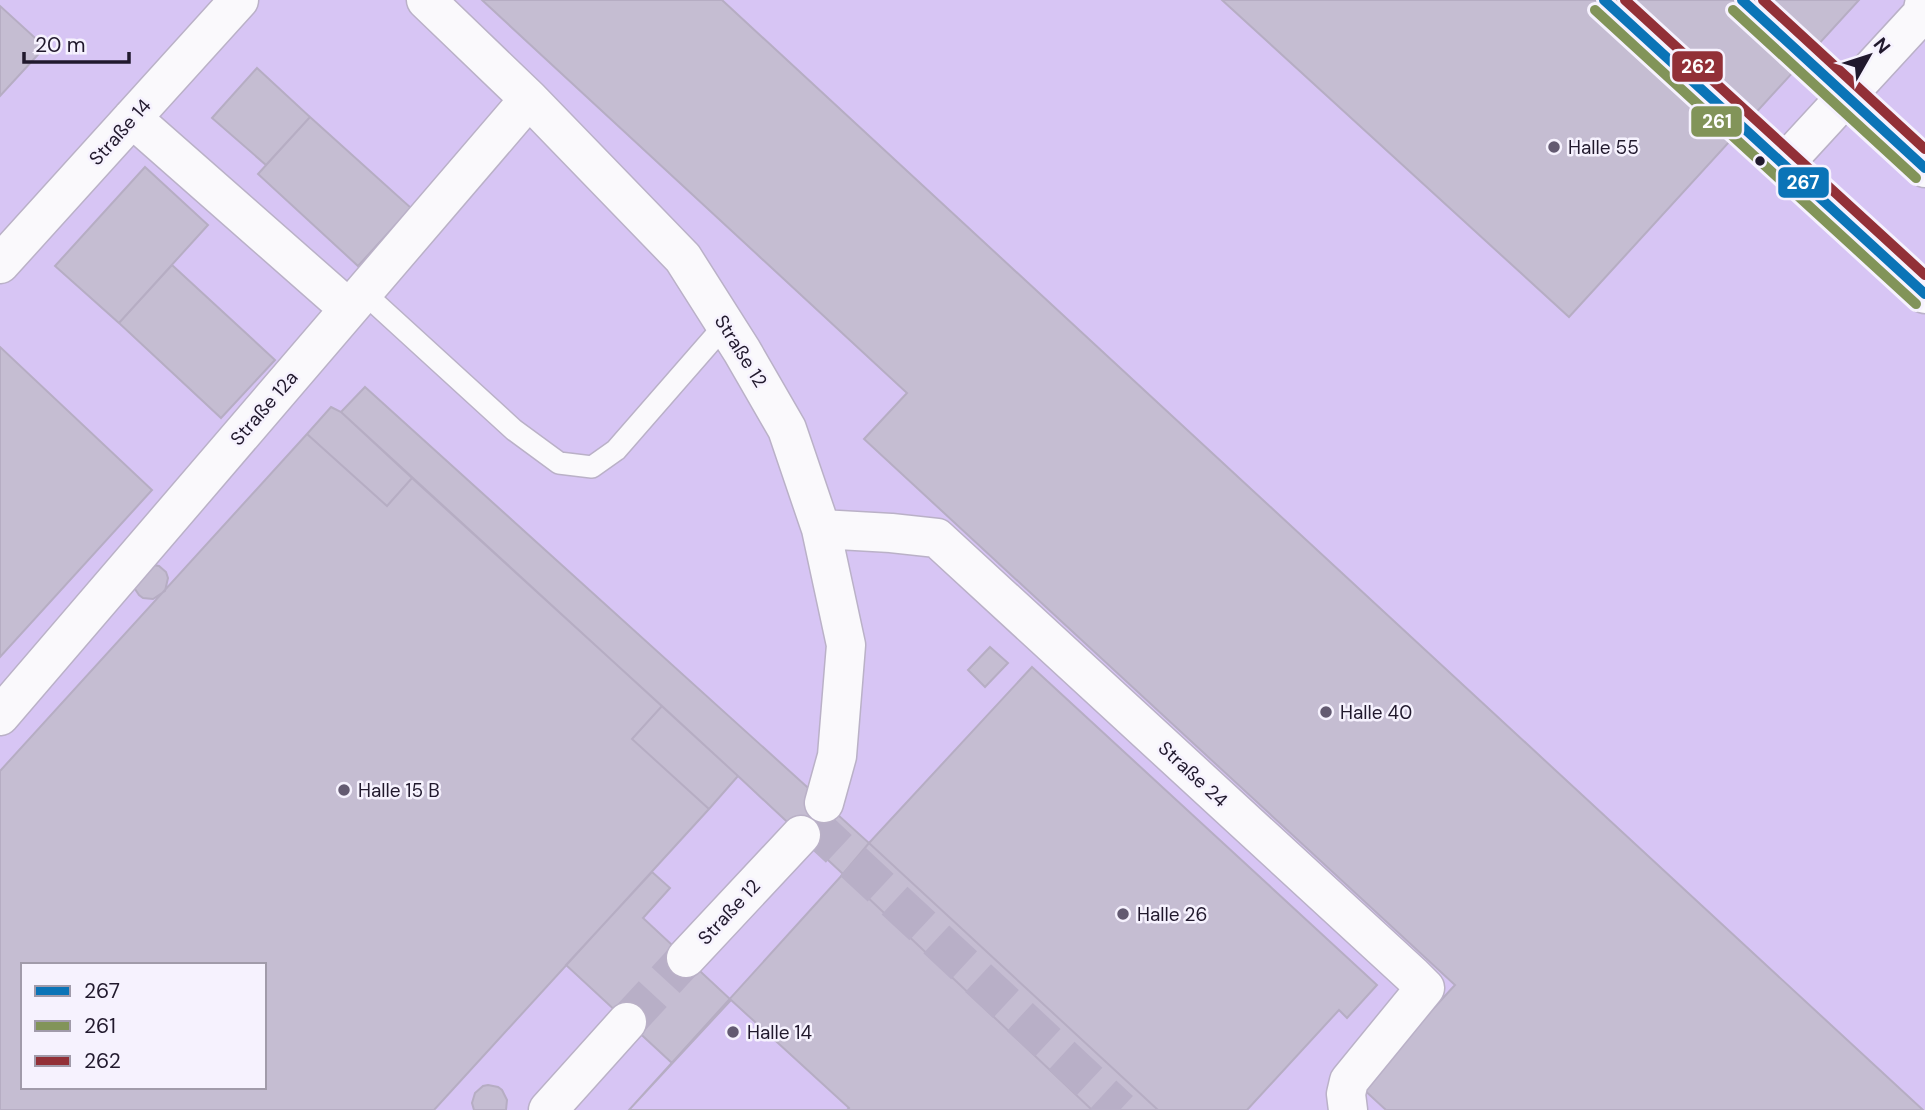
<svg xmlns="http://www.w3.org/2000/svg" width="1925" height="1110" font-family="'DM Sans',sans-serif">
  <rect width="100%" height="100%" fill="#ded4ee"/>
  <path fill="#d7c5f4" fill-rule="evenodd" d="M0,0H1925V1110H0ZM23,965H264V1087H23Z"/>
  <path fill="#c5bdd2" stroke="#b6adc3" stroke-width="2" fill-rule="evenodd" d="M482,0H722L1923,1110H1386L1361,1087L1455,985L864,439L907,393Z
    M1222,0H1859L1569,317Z
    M0,6L45,47L0,96Z
    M257,68L310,117L266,165L212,118Z
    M310,117L411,208L358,266L258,174Z
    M145,167L208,225L119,323L55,266Z
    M172,265L275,360L221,418L119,323Z
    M0,347L152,490L0,657Z
    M365,387L869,843L843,874L738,776L341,412Z
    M331,407L341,412L412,478L387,506L307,434Z
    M307,434L387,506L412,478L662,706L632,739L709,809L434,1110H0V771ZM23,965H264V1087H23Z
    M147,564L159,566L166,572L168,578L165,591L153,599L143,598L139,595L133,586Z
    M990,647L1008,663L985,687L968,670Z
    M1032,667L1377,985L1347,1018L1339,1010L1247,1110H1158L869,843Z
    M662,706L738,776L709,809L632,739Z
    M869,843L1158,1110H1092L843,874Z
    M652,872L670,888L643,918L731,1000L672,1063L566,965Z
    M843,874L1092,1110H629Z
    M731,1000L849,1108L847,1110H629Z
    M488,1085L498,1087L502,1090L507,1100L506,1110H474L472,1103L475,1093L483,1086Z"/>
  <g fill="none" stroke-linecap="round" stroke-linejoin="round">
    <path stroke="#b8afc7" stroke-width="38" stroke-dasharray="38 19" stroke-linecap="butt" d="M811,823L1120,1110
      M627,1022L686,958"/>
    <path stroke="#b8afc7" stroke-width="38" stroke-dasharray="38 19" stroke-linecap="butt" d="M1604,0L1742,127
      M1742,0L1806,58"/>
    <defs>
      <path id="service" d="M363,292L514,430L559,463L592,467L616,450L725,325"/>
      <path id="minor" d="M426,0L529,99L683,258L742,351L787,429L821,529L846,645L837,756L824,803
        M132,118L349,309
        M1783,165L1922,14L1925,0
        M0,264L239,0
        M821,529L891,533L937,538L1412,975L1425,988L1349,1081L1346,1094L1348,1110
        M0,716L529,99
        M686,958L801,835
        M548,1110L627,1022"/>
      <path id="tertiary" d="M1806,58L1925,168
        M1742,127L1925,294"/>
    </defs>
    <use href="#service" stroke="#bab1c7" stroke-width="24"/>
    <use href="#minor" stroke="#bab1c7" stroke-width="41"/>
    <use href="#tertiary" stroke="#bab1c7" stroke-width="41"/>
    <use href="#service" stroke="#faf9fc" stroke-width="21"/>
    <use href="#minor" stroke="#faf9fc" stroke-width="38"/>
    <use href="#tertiary" stroke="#faf9fc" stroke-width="38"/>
    <defs>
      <path id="bus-1" d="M1604,0L1925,294
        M1742,0L1925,168"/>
      <path id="bus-2" d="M1595,10L1916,304
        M1733,10L1916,178"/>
      <path id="bus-3" d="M1625,0L1925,275
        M1763,0L1925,149"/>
    </defs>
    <use href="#bus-1" stroke="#f6f2fe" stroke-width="16"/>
    <use href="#bus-2" stroke="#f6f2fe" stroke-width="16"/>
    <use href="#bus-3" stroke="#f6f2fe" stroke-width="16"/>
    <use href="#bus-1" stroke="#0b74b7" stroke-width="10"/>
    <use href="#bus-2" stroke="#829459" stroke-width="10"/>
    <use href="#bus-3" stroke="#923037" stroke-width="10"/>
  </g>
  <g fill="#635a71" stroke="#f6f2fe" stroke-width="2.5">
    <circle cx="1554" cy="147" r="7"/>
    <circle cx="1326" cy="712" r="7"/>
    <circle cx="344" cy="790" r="7"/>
    <circle cx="1123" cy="914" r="7"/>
    <circle cx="733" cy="1032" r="7"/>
  </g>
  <circle fill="#21192d" stroke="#f6f2fe" stroke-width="2.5" cx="1760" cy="161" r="6"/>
  <g text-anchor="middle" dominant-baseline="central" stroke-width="5" stroke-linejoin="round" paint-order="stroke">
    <g font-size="19" fill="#21192d" stroke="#f6f2fe">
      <text transform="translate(120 132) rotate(-48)">Straße 14</text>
      <text transform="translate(741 351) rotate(58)">Straße 12</text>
      <text transform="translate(264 408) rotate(-49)">Straße 12a</text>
      <text transform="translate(1193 774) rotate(43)">Straße 24</text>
      <text transform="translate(729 912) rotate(-47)">Straße 12</text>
    </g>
    <g font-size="19" fill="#21192d" stroke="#f6f2fe" text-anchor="start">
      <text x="1568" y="147">Halle 55</text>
      <text x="1340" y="712">Halle 40</text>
      <text x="358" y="790">Halle 15 B</text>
      <text x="1137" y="914">Halle 26</text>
      <text x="747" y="1032">Halle 14</text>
    </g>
  </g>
  <g stroke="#f6f2fe" stroke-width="2.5">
    <rect x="1671" y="50" width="53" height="33" rx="7" fill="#923037"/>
    <rect x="1690" y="105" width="53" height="33" rx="7" fill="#829459"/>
    <rect x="1777" y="166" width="53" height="33" rx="7" fill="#0b74b7"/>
  </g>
  <g font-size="19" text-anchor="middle" font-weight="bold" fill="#fff">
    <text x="1698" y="73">262</text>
    <text x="1717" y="128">261</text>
    <text x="1803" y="189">267</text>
  </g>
  <rect x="21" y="963" width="245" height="126" fill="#f6f2fe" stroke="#a19baa" stroke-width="2"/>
  <rect x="35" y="986" width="35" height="10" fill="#0b74b7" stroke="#a19baa" stroke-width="2"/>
  <text x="84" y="998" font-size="21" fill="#21192d">267</text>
  <rect x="35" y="1021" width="35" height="10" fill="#829459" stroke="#a19baa" stroke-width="2"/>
  <text x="84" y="1033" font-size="21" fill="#21192d">261</text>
  <rect x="35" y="1056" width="35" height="10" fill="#923037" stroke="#a19baa" stroke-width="2"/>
  <text x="84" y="1068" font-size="21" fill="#21192d">262</text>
  <g transform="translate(1869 56) rotate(51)" stroke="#f6f2fe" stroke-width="5" paint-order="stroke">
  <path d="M0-5L12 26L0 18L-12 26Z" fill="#21192d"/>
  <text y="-10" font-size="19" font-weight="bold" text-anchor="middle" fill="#21192d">N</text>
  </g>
  <path d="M24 52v10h105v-10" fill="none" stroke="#21192d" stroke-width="3.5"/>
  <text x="35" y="52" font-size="21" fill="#21192d" stroke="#f6f2fe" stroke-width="5" paint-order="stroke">20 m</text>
</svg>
